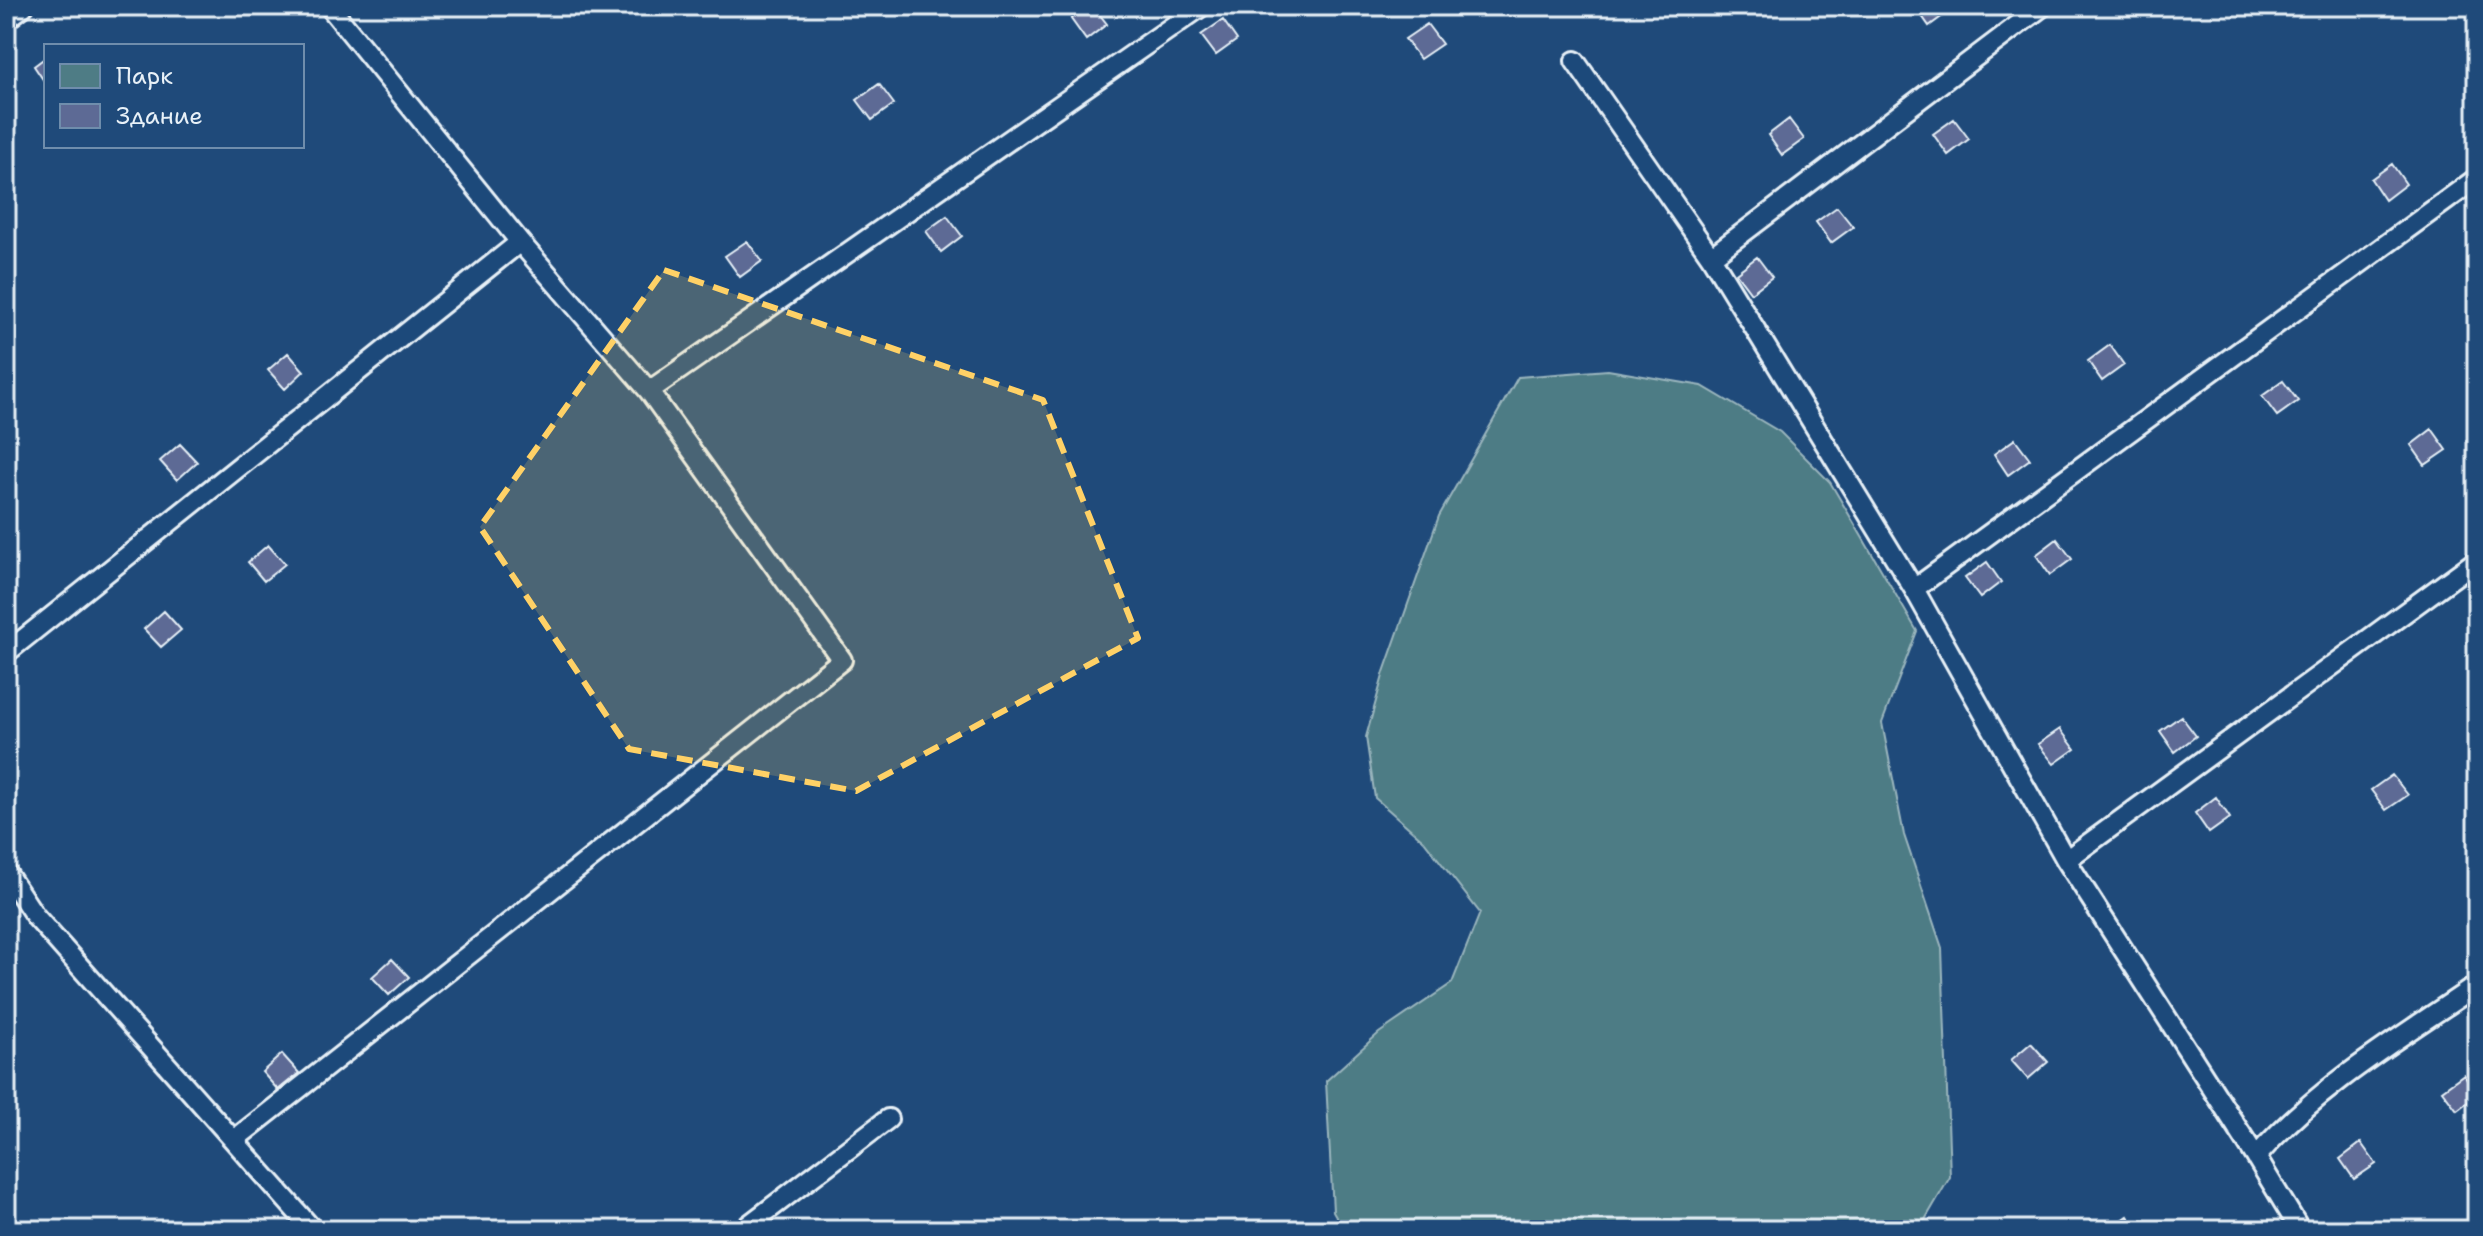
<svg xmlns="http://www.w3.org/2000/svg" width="2483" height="1236" font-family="'Shantell Sans',sans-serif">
  <rect width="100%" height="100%" fill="#1f4a7a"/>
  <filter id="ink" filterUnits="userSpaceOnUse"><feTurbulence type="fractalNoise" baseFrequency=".0125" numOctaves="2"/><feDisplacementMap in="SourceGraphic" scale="16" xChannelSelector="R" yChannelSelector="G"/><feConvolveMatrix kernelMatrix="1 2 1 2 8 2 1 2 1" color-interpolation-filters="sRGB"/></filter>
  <g filter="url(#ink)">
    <path fill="#4e7c85" stroke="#9bb6be" stroke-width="2" d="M1608,370L1702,386L1780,432L1830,482L1917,631L1882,723L1904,835L1942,948L1950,1177L1919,1230H1344L1333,1211L1326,1081L1379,1033L1452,983L1480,913L1424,841L1375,798L1366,737L1384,672L1439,516L1518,377Z"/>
    <path fill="#5d6a95" stroke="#e8f1f8" stroke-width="2" d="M1090,6H1093L1107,24L1086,40L1071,19Z
      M1242,6H1263L1249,16Z
      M1915,6H1947L1951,10L1929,26Z
      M1223,20L1237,40L1216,55L1201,35Z
      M1427,24L1442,44L1420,59L1405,39Z
      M46,57V84L34,66Z
      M879,84L894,104L872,120L857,100Z
      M1789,119L1804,139L1782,155L1768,135Z
      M1954,119L1969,139L1948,155L1933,134Z
      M2392,164L2406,184L2385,200L2371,179Z
      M1837,207L1853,227L1831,243L1816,222Z
      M947,216L962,236L941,252L926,231Z
      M747,241L762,261L740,277L725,256Z
      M1757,257L1772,277L1751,293L1736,273Z
      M2110,345L2124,365L2102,381L2088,361Z
      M288,353L304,371L285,389L268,370Z
      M2283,381L2298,401L2277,416L2262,396Z
      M2432,429L2447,450L2425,465L2411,445Z
      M2015,439L2030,459L2008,475L1994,454Z
      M180,444L197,462L177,480L160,461Z
      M2057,539L2072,559L2050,575L2036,555Z
      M268,545L285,564L264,581L248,562Z
      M1987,562L2001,582L1980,598L1965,578Z
      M164,611L181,630L161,647L144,629Z
      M2181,716L2196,736L2175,752L2160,731Z
      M2060,729L2075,749L2054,764L2038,744Z
      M2392,775L2408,795L2386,810L2371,790Z
      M2216,797L2230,818L2209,833L2195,813Z
      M392,959L409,977L389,995L372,977Z
      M2031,1043L2048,1062L2028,1079L2011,1060Z
      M282,1054L299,1073L278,1090L262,1072Z
      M2464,1074L2477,1095L2457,1110L2442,1090Z
      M2361,1143L2376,1164L2354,1179L2340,1159Z
      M2128,1216L2138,1230H2108Z"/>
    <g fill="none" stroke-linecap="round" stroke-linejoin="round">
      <defs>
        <path id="lane" d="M6,20L24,6
          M1575,61L1711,257L1914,589L2066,860L2256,1157
          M1711,257L2043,6
          M649,391L1202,6
          M1914,589L2477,178
          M6,653L520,242
          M2066,860L2477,560
          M6,872L35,916L313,1230
          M234,1140L842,660L649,391L520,242L329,6
          M742,1230L888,1119
          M2298,1230L2296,1223L2256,1157C2318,1086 2400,1038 2477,985"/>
      </defs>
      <use href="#lane" stroke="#e8f1f8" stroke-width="24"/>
      <use href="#lane" stroke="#1f4a7a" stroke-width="18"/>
    </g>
  </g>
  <path fill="#ffd166" fill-opacity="0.2" stroke="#ffd166" stroke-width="6" stroke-dasharray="16 10" stroke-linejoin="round" d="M664,270L1043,400L1138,638L856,791L629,749L480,527Z"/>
  <rect width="2483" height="1236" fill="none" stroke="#1f4a7a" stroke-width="32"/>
  <rect x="16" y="16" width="2451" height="1204" fill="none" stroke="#e8f1f8" stroke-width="3" filter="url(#ink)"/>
  <rect x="44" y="44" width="260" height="104" fill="#1f4a7a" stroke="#6f8dac" stroke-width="2"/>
  <rect x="60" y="64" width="40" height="24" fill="#4e7c85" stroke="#6f8dac" stroke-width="2"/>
  <text x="116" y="84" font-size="24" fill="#e8f1f8">Парк</text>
  <rect x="60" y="104" width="40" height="24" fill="#5d6a95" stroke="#6f8dac" stroke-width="2"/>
  <text x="116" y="124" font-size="24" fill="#e8f1f8">Здание</text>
</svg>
